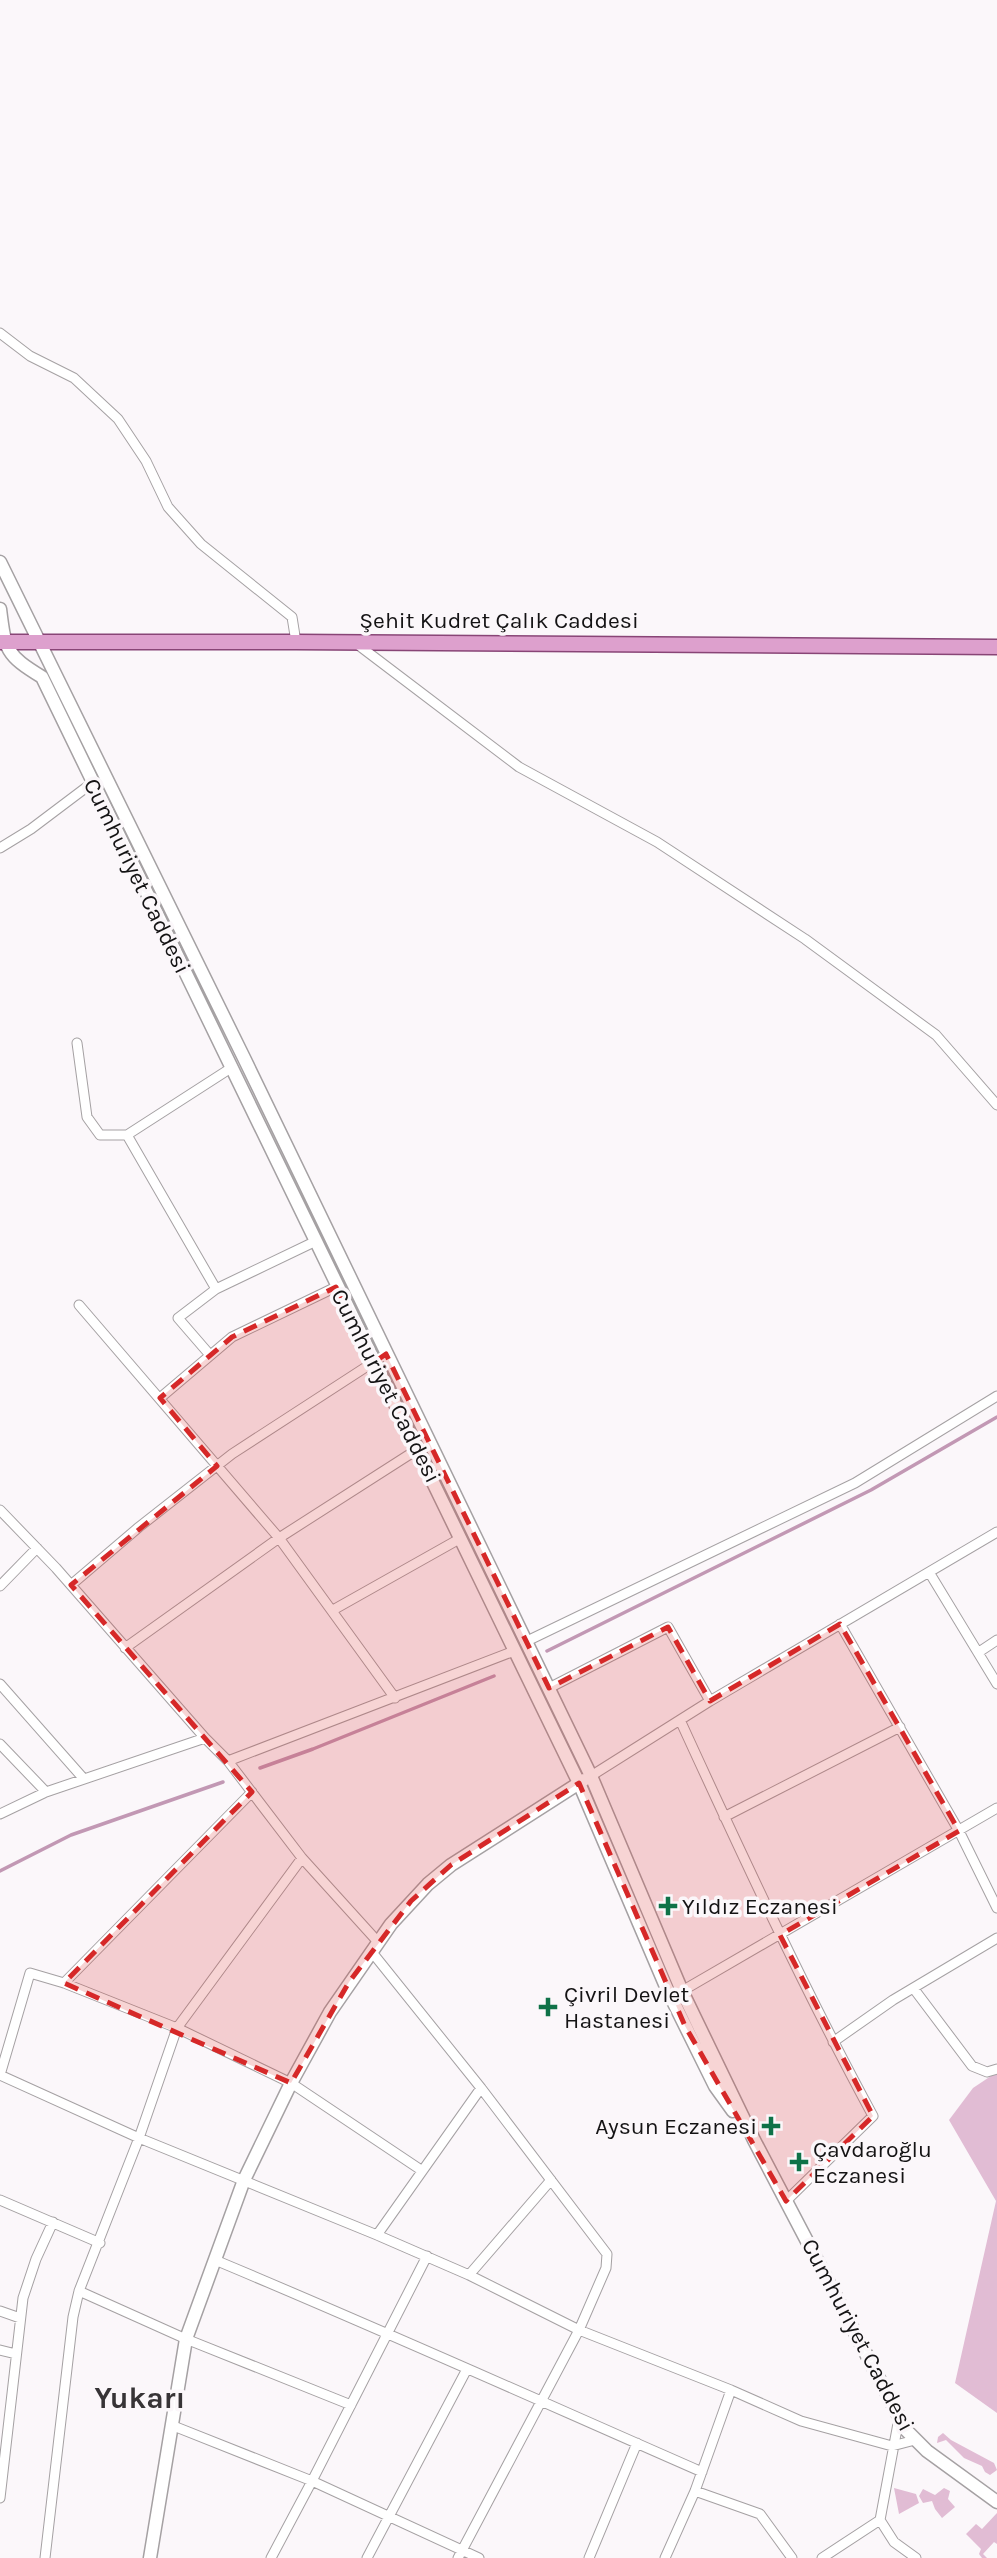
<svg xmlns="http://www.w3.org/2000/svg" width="997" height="2558" font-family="Karla,sans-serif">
  <rect width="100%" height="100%" fill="#fbf7fa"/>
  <path fill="#e1bcd4" d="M997,2072V2413L955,2383L996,2201L949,2120L973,2088Z
    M943,2433L951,2440L994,2463L997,2470L990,2475L985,2472L982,2466L964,2458L946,2440L937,2443L938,2437Z
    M894,2488L916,2494L919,2503L899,2514Z
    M944,2488L950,2491L948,2499L955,2507L942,2518L935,2509L932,2501L923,2503L919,2496L923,2489L935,2495Z
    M997,2513V2544L994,2542L983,2554L987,2558H982L979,2554L981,2549L966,2534L976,2524L982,2529Z"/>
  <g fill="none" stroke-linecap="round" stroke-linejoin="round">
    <path stroke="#c298b4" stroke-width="3.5" d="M547,1651L871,1490L997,1417
      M260,1768L313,1749L494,1676
      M0,1871L71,1835L223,1782"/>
    <defs>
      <path id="street" d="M0,333L30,356L74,378L118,419L146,461L168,507L201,544L292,617L296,642
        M357,644L519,767L657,842L805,939L936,1035L997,1105
        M0,848L31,829L92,783
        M77,1043L87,1117L100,1135H127L231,1068
        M127,1135L216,1289
        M79,1305L279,1538L395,1698
        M210,1355L178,1318L216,1289L314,1242
        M160,1398L232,1337L336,1287
        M0,1510L56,1568L205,1738L228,1761L302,1858L378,1942
        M929,1572L997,1684
        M71,1585L139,1527L232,1454L386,1354
        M0,1586L37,1548
        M333,1610L461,1538
        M840,1624L959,1831L997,1908
        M525,1642L855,1483L997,1396
        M125,1648L279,1538L418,1449
        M979,1652L997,1640
        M0,1684L83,1778
        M549,1688L668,1627L710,1701
        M680,1720C741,1853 803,1987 873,2116L786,2201
        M0,1744L46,1792
        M228,1761L514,1651
        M591,1776L710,1701L997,1532
        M0,1814L46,1792L205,1738
        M724,1817L900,1727
        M371,1951L481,2088L607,2254L606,2268L579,2330L458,2558
        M64,1983L252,1792
        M914,1989L972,2066L987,2072L997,2069
        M682,1991L997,1808
        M833,2042L893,2000L997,1938
        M0,2075L139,2138L377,2235L469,2275L579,2330L731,2390L801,2421L892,2446L915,2440
        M0,2075L30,1973L64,1983L177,2028L291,2083L421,2170
        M0,2200L100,2243
        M377,2235L481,2088
        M215,2260C378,2328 540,2401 702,2472
        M469,2275L551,2180
        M79,2291L186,2339L351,2405
        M0,2311L20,2318
        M0,2350L16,2354
        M899,2418L880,2520L894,2542L916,2558
        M171,2425L312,2481L479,2558
        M695,2491L760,2514L792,2558
        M0,2498L23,2298L36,2259L53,2222
        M45,2558L73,2317L79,2291L139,2138L177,2028L302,1858
        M271,2558L312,2481L427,2256
        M367,2558L467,2369
        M589,2558L637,2443
        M665,2558L695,2491L731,2390
        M822,2558L880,2520"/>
      <path id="secondary" d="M0,562L244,1058L591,1776L682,1991L754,2140L906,2430L927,2451L997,2502
        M0,609C5,650 6,655 42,677L579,1783L667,1989L715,2086L733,2111
        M150,2558L186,2339L244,2180L291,2083L330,2012L391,1924L428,1884L451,1865L584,1780"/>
      <path id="primary" d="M0,642H296L997,647"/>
    </defs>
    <use href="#street" stroke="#a5a1a3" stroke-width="11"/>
    <use href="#secondary" stroke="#a5a1a3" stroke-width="15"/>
    <use href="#primary" stroke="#884576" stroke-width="17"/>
    <use href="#street" stroke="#fff" stroke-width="9"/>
    <use href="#secondary" stroke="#fff" stroke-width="12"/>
    <use href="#primary" stroke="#dda0cd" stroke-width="14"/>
  </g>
  <path fill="#d62828" fill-opacity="0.2" stroke="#d62828" stroke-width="5" stroke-dasharray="14 9" stroke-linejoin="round" d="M336,1287L373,1363L386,1354L549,1688L668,1627L710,1701L840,1624L959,1831L780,1935L873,2116L786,2201L685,2026L579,1783L451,1865L411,1901L349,1982L291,2083L64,1983L252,1792L71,1585L217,1466L160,1398L232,1337Z"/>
  <g fill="#0f7248" stroke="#fbf7fa" stroke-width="2.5">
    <path d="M664.5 1895.5h7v7h7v7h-7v7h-7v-7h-7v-7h7z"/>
    <path d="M544.5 1996.5h7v7h7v7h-7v7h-7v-7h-7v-7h7z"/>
    <path d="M767.5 2115.5h7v7h7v7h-7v7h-7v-7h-7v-7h7z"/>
    <path d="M795.5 2151.5h7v7h7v7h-7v7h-7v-7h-7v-7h7z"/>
  </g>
  <g text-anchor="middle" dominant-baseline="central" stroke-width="7" stroke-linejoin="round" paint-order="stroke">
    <g font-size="23" fill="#141314" stroke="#fbf7fa">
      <text x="499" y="620">Şehit Kudret Çalık Caddesi</text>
      <text transform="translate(137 876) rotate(64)">Cumhuriyet Caddesi</text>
      <text transform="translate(386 1386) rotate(63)">Cumhuriyet Caddesi</text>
      <text transform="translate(858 2335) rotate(62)">Cumhuriyet Caddesi</text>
    </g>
    <g font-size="23" fill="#141314" stroke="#fbf7fa" text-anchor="start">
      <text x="682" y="1906">Yıldız Eczanesi</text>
      <text x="564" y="1994">Çivril Devlet<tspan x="564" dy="26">Hastanesi</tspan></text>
      <text x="757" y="2126" text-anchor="end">Aysun Eczanesi</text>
      <text x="813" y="2149">Çavdaroğlu<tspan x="813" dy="26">Eczanesi</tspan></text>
    </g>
    <g font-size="30" font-weight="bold" fill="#373436" stroke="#fbf7fa">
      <text x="140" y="2398">Yukarı</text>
    </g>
  </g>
</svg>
